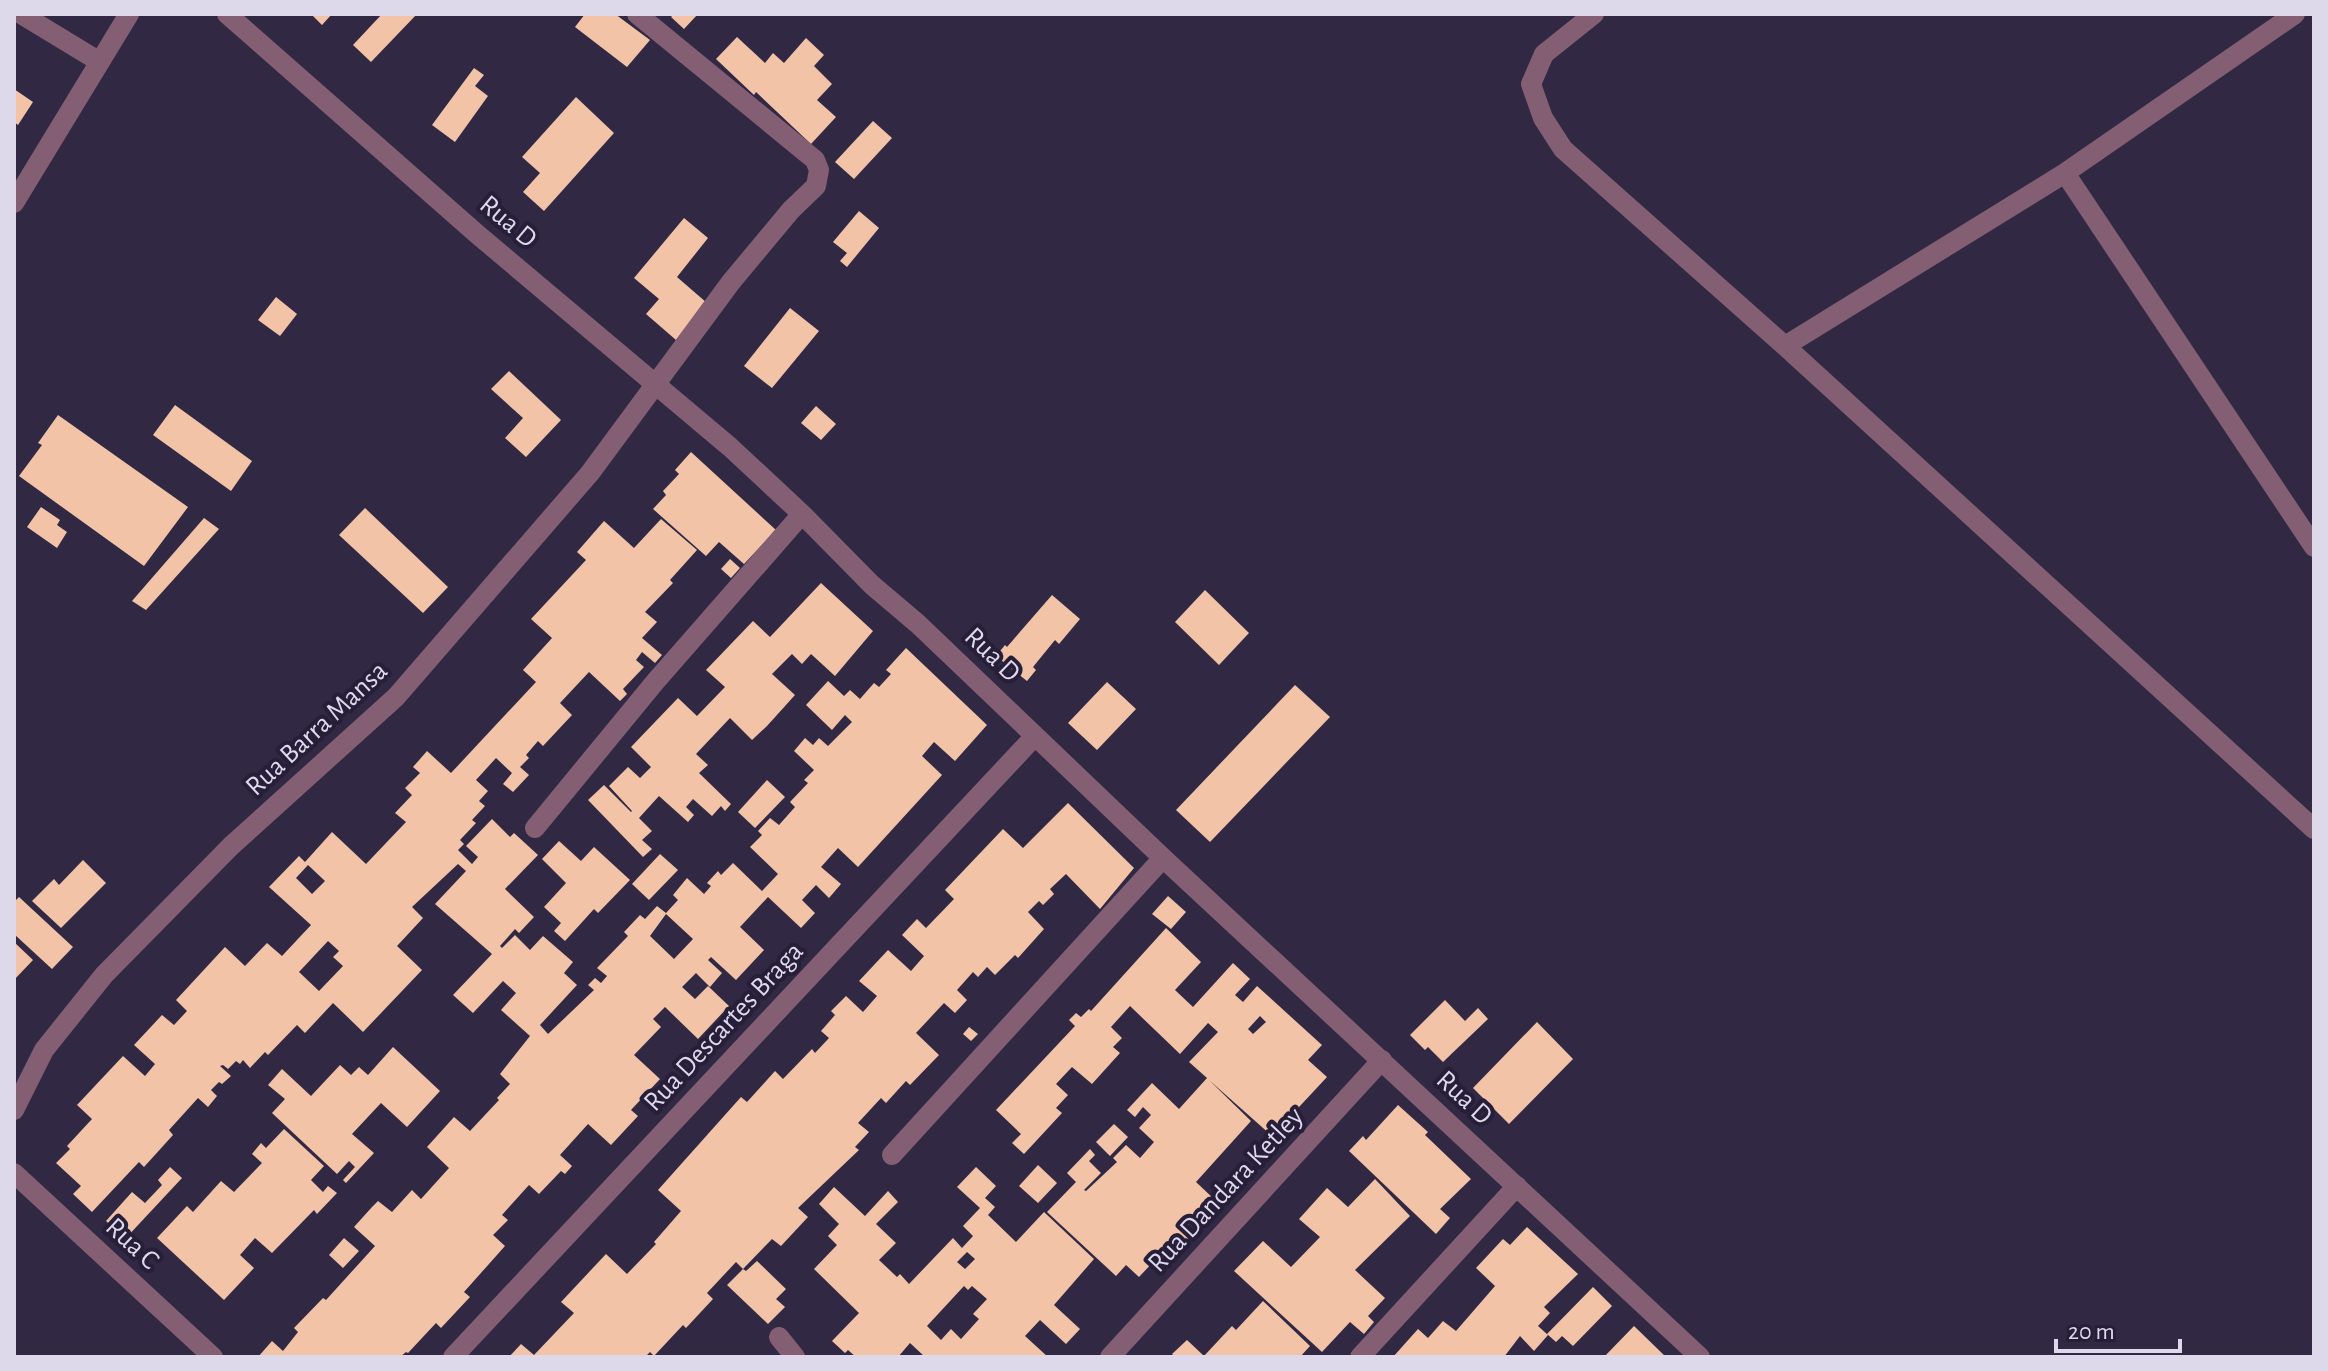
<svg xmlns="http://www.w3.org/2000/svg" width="2328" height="1371" font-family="'Alegreya Sans',sans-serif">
  <rect width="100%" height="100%" fill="#312944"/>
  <path fill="#f2c3a7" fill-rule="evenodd" d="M311,14H332L322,25Z
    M382,14H417L371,62L353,45Z
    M585,14H615L650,40L627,67L575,27Z
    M674,14H698L684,29L671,17Z
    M737,37L765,63L773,53L784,63L806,38L824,55L814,66L832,84L817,100L836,117L811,144L756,92L754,95L716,59Z
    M474,68L484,75L475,86L488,96L455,142L432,125Z
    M14,89L33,102L18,125L14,122Z
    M576,97L614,133L544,211L523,192L540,173L522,157Z
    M873,121L892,138L854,179L835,162Z
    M859,211L879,228L847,267L840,261L847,253L833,242Z
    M684,218L708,238L677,277L707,303L676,340L646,314L659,299L634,278Z
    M276,297L297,314L280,336L258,320Z
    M790,308L819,331L772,388L744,366Z
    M509,371L561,420L526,457L505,438L523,418L491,389Z
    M175,405L252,461L231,491L153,435Z
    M816,406L836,424L821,440L801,423Z
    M58,415L188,507L144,566L19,476L42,445L38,443Z
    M691,452L776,530L744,564L719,542L706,556L653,509L666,495L663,491L679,474L675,470Z
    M41,507L60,520L57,525L67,532L57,548L27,527Z
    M365,508L448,587L423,613L339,535Z
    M204,518L219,529L146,610L132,601Z
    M661,519L697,550L670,580L673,583L645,612L657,622L642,638L662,655L655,663L642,652L636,660L644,667L623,689L627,694L620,701L589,672L560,703L572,715L543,746L538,741L526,755L529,758L520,767L529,775L513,792L503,784L512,773L496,758L476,780L488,791L479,801L485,806L472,820L476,823L460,840L464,844L458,850L472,864L478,857L466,846L492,819L510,837L514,833L538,855L505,889L534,917L519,933L515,929L500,946L502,948L515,935L530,950L543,936L573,962L564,973L577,985L540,1025L548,1034L594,990L588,985L595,978L601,983L607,976L597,968L628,936L624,932L640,915L645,919L657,906L666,913L678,900L673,895L687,878L704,894L711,886L707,883L718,871L721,875L733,863L762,891L778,874L750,847L762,835L758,831L770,818L779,825L795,807L790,802L808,783L804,780L814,770L794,751L805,738L813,745L819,738L828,746L852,722L845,715L832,730L806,705L828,681L844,696L850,690L860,699L874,683L879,687L891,674L886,670L906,648L987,725L955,761L934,742L922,756L942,775L858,867L838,848L821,867L841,884L829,898L816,885L802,900L815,913L801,928L768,897L740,927L764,950L736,980L711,957L708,960L722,973L710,987L696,973L682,987L695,999L708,986L729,1006L698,1039L665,1007L653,1019L661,1027L634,1055L660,1079L631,1110L638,1116L611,1145L588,1124L560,1155L572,1166L565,1174L561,1171L539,1194L529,1185L502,1215L508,1220L493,1235L505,1246L464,1292L470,1297L441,1328L436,1323L408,1353L406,1352L400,1357H258L272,1341L283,1351L298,1332L294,1328L323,1298L326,1300L375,1246L354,1227L372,1207L378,1201L392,1212L412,1190L421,1199L449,1168L427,1147L454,1117L470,1131L499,1100L497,1098L510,1084L500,1074L530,1036L501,1010L516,993L503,981L473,1013L453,995L492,954L435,904L466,871L458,864L412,907L423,918L397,946L422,970L363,1032L333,1003L305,1033L297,1025L268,1055L265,1052L250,1068L243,1060L240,1064L236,1061L228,1069L223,1065L220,1066L231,1076L222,1084L219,1082L211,1090L217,1096L208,1107L198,1098L169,1130L173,1135L144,1167L139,1162L92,1212L73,1194L81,1186L56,1163L70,1149L67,1146L92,1119L77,1105L123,1056L145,1076L155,1064L134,1045L162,1015L174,1025L187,1011L176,1000L225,947L245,966L267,943L282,956L311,925L269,887L299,856L305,862L332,832L366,864L406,822L395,813L412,795L405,788L420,773L413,767L427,751L451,773L536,682L523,670L552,638L531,619L586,560L577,552L604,521L634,548ZM308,865L325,881L312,894L296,878ZM666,914L693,939L674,959L650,936ZM328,941L339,951L333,957L343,966L319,991L299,972Z
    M730,559L740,568L731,578L721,569Z
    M821,583L873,631L835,676L811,654L802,664L792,654L772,674L795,695L767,726L752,740L730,718L696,754L708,765L699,773L731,804L725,811L721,806L712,816L693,799L686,807L694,815L688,822L659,796L639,818L652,831L642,840L652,849L643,857L588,800L604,785L631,812L632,811L609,786L628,767L640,778L651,767L631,747L678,698L697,716L725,687L706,670L753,621L770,637Z
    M1205,590L1249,633L1219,665L1175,622Z
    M1052,595L1080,619L1059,644L1055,640L1033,667L1036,670L1027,681L996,656L1005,645L1007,647Z
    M1107,682L1136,709L1097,750L1068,723Z
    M1295,685L1330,717L1210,842L1176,810Z
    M767,780L785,797L755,828L738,812Z
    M1068,803L1134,868L1100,909L1066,874L1050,889L1054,894L1043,905L1039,901L1028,912L1044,929L1018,958L1015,955L995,975L987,967L978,977L973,972L957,990L967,1000L955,1013L944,1003L916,1033L939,1055L910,1085L906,1081L886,1103L881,1098L858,1123L869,1132L855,1147L859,1150L798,1208L808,1217L781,1246L772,1239L743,1269L746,1271L757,1261L786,1289L776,1299L785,1307L768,1324L727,1285L743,1269L736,1262L707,1293L713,1299L686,1328L683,1325L654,1356L650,1352L645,1357H509L521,1344L534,1355L574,1313L561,1302L606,1254L627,1274L656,1244L654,1242L681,1211L658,1190L741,1097L747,1102L775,1071L783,1079L812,1049L815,1053L829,1038L821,1031L835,1015L831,1011L846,996L863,1012L877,996L859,981L888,950L911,971L924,956L902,935L917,919L926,928L954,899L945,890L1003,829L1023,848Z
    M559,841L581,861L594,847L630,880L598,913L594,909L565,941L554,931L561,923L544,907L566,883L542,859Z
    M660,854L678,870L649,900L632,884Z
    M83,860L106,883L61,928L32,901L54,879L59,885Z
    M1168,896L1186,912L1171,929L1152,914Z
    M19,897L73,947L52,969L14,934V902Z
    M1166,928L1201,962L1175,990L1193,1007L1233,963L1250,979L1235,995L1243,1002L1257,986L1322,1045L1308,1060L1327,1077L1272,1136L1209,1080L1251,1121L1196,1182L1214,1199L1186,1227L1194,1233L1181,1247L1173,1241L1139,1277L1126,1265L1116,1276L1047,1212L1076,1182L1067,1173L1090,1149L1095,1155L1089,1161L1101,1173L1084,1190L1086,1191L1117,1162L1113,1158L1126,1145L1140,1158L1154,1142L1139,1128L1151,1115L1143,1107L1135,1117L1127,1110L1152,1083L1179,1109L1207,1078L1189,1062L1218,1032L1208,1023L1180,1054L1130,1006L1111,1027L1122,1038L1113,1047L1120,1053L1092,1084L1072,1067L1056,1084L1068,1095L1056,1108L1062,1113L1024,1154L1012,1143L1021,1134L996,1110L1075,1026L1069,1020L1076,1013L1081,1017L1089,1009L1091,1011ZM1260,1016L1266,1022L1253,1034L1248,1029Z
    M14,942L33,960L14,980Z
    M1445,1000L1465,1021L1478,1008L1488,1019L1443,1062L1428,1047L1425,1050L1410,1035Z
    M1537,1022L1573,1059L1509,1124L1473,1088Z
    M969,1027L978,1034L971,1041L963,1034Z
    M393,1047L440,1091L407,1127L381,1103L352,1134L374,1153L346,1183L343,1180L355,1167L349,1161L337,1174L272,1113L285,1099L268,1085L282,1069L311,1096L340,1065L351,1075L359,1067L368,1075Z
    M1398,1105L1428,1132L1425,1135L1471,1179L1440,1209L1450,1218L1436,1234L1349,1151L1363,1136L1366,1140Z
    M1114,1124L1128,1137L1110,1156L1096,1142Z
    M284,1129L324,1166L311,1180L323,1192L328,1186L337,1193L317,1214L314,1210L272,1253L255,1238L240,1255L254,1268L224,1300L157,1238L187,1206L193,1212L221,1181L234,1192L262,1163L252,1154L261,1143L266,1148Z
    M1038,1165L1057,1183L1038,1203L1019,1186Z
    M170,1167L182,1178L125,1239L106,1221L132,1192L145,1203L162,1185L158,1180Z
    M976,1167L996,1186L985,1198L995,1207L988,1215L1016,1242L1044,1212L1094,1259L1054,1305L1080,1329L1066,1344L1040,1320L1025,1336L1048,1357H925L910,1343L898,1357H856L848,1350L845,1353L832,1341L859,1313L814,1269L837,1245L828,1236L839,1224L819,1204L834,1187L865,1216L888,1191L898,1202L876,1224L896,1243L879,1260L897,1277L900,1274L909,1284L953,1238L962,1248L973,1236L963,1226L980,1208L957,1187ZM967,1252L975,1259L965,1269L957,1262ZM964,1286L968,1290L972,1286L987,1299L973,1314L979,1319L961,1339L951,1329L941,1340L927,1326Z
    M1375,1179L1410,1216L1355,1270L1385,1298L1368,1316L1374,1322L1364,1334L1350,1322L1322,1352L1234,1271L1263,1241L1291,1267L1320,1237L1299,1219L1327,1188L1348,1207Z
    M1527,1227L1578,1274L1544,1307L1550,1313L1538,1326L1548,1335L1534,1351L1520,1336L1504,1357H1393L1418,1329L1428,1338L1443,1321L1456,1331L1495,1286L1476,1268L1503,1239L1510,1245Z
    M344,1238L359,1251L343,1268L329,1255Z
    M1593,1287L1612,1306L1573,1346L1562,1336L1556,1342L1547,1334Z
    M1263,1301L1310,1346L1300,1357H1175L1172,1354L1187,1340L1204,1356L1232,1326L1236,1330Z
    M1634,1326L1666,1357H1604Z"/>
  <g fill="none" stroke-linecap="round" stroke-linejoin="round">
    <path stroke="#845e72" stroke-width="20" d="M21,14L100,62
      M227,14L477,234L730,447L802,514L872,585L918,624L1163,858L1700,1357
      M1594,14L1544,54L1531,84L1543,118L1563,149L1785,346L2314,829
      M2065,173L2314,547
      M14,203L129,14
      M1785,346L2065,173L2295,14
      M535,828L655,682L802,514
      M14,1110L44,1050L104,975L231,846L396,697L590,473L731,282L791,210L816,186L819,170L815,160L637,14
      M892,1155L1163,858
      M14,1173L213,1357
      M779,1337L795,1357
      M453,1357L1035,736
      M1110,1357L1382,1060
      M1360,1357L1517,1186"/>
  </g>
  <g text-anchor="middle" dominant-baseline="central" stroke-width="8" stroke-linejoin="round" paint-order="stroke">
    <g font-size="28" fill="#ddd8ea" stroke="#271f39">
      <text transform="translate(508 222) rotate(40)">Rua D</text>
      <text transform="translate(992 655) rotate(44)">Rua D</text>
      <text transform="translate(317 729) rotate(-43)">Rua Barra Mansa</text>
      <text transform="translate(724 1027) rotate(-47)">Rua Descartes Braga</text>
      <text transform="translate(1464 1098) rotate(43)">Rua D</text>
      <text transform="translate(1226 1190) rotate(-47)">Rua Dandara Ketley</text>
      <text transform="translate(132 1244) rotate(43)">Rua C</text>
    </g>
  </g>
  <rect width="2328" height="1371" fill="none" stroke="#ddd8ea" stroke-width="32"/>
  <path d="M2056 1339v12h124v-12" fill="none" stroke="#ddd8ea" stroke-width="4"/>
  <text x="2068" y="1339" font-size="24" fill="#ddd8ea" stroke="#271f39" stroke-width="6" paint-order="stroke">20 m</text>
</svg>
